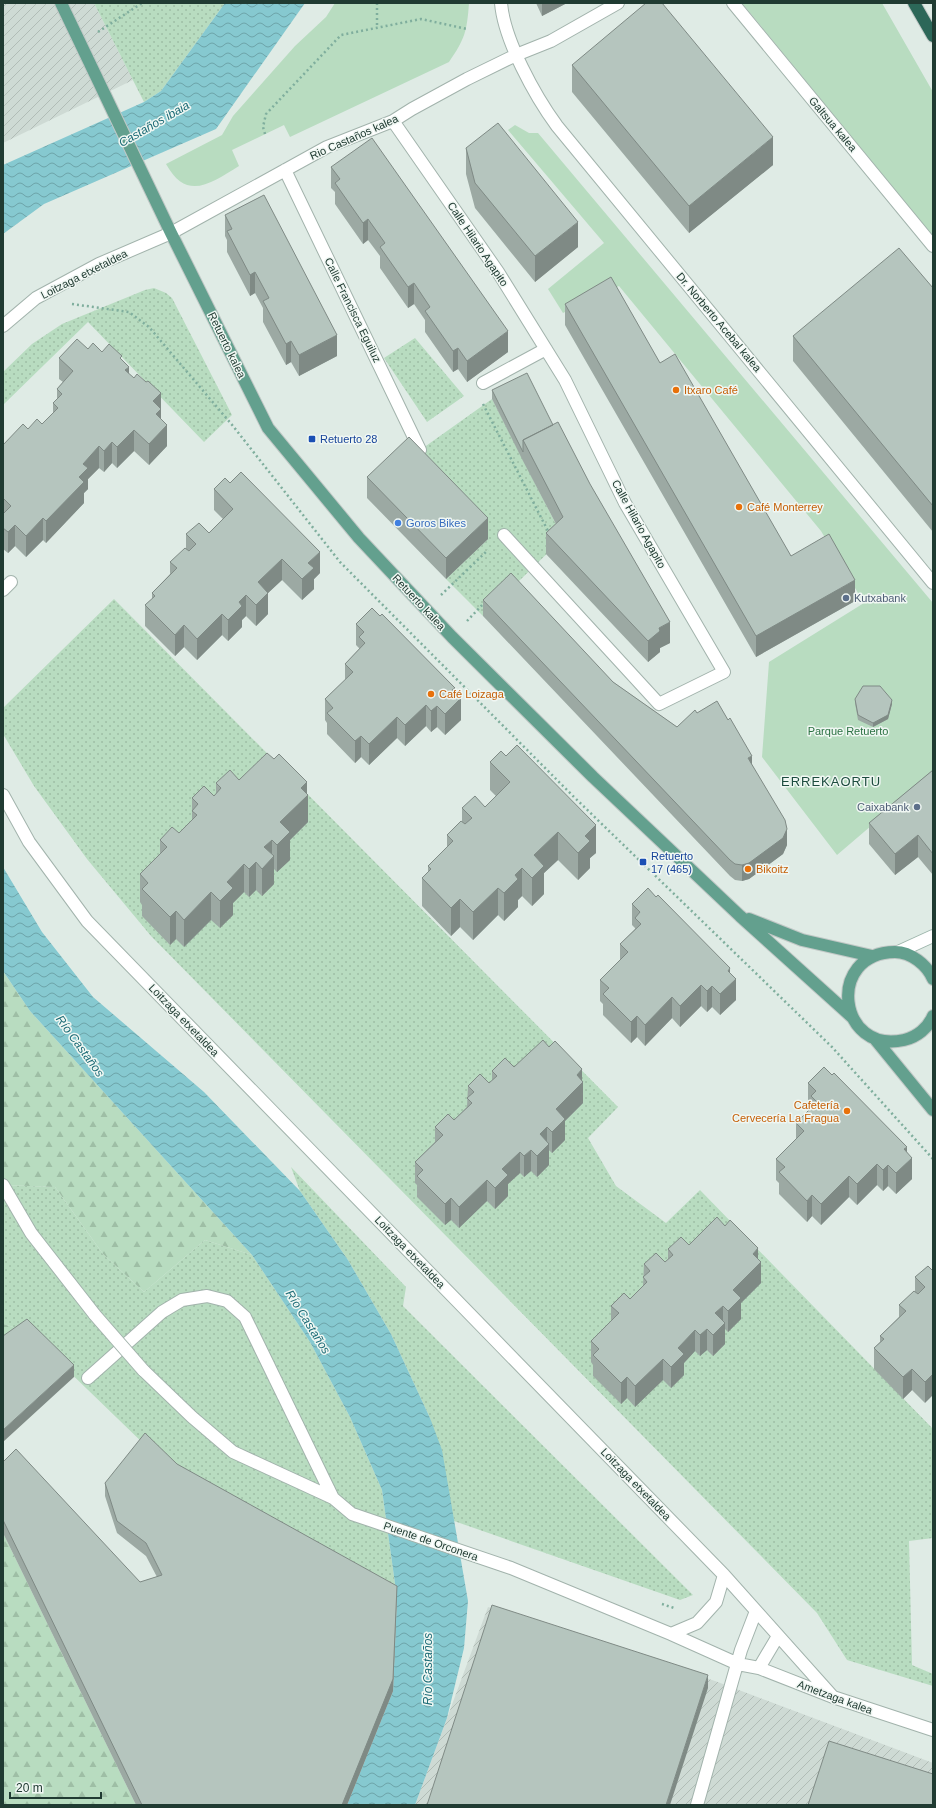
<svg xmlns="http://www.w3.org/2000/svg" width="936" height="1808" font-family="Arial,sans-serif">
  <defs>
    <pattern id="industrial-furrows" width="10" height="10" patternUnits="userSpaceOnUse"><rect width="10" height="10" fill="#cedad4"/><path d="M-1 1l2-2M0 10L10 0M9 11l2-2" fill="none" stroke="#b1bcb6"/></pattern>
    <pattern id="grass-dots" width="8" height="8" patternUnits="userSpaceOnUse"><rect width="8" height="8" fill="#b8dcc0"/><path d="M2 2h.1M6 6h.1" fill="none" stroke="#9ebea5" stroke-width="1.8" stroke-linecap="round"/></pattern>
    <pattern id="forest-firs" width="22" height="20" patternUnits="userSpaceOnUse"><rect width="22" height="20" fill="#b8dcc0"/><path d="M5 1l3.5 6h-7zM16 11l3.5 6h-7z" fill="#9ebea5"/></pattern>
    <pattern id="water-waves" width="16" height="10" patternUnits="userSpaceOnUse"><rect width="16" height="10" fill="#86c9d0"/><path d="M0 5q4-4 8 0t8 0" fill="none" stroke="#6da4a9"/></pattern>
  </defs>
  <rect width="100%" height="100%" fill="#dfebe5"/>
  <path fill="url(#industrial-furrows)" d="M3,3H94L133,80L3,143Z
    M488,1607L715,1681L933,1763V1805H415Z"/>
  <path fill="url(#grass-dots)" d="M94,3H225L161,91L144,102Z
    M154,288L166,293L172,298L232,415L204,442L88,322L3,405V372L32,344L62,324L145,290Z
    M415,338L464,396L427,422L384,358Z
    M492,399L563,538L483,616L446,579L488,539L409,458Z
    M114,599L618,1107L588,1138L616,1186L666,1223L700,1190L933,1429V1538L909,1541L912,1665L933,1674V1686L847,1660L817,1613L151,936L87,859L34,786L3,734V708Z
    M291,1167L406,1287L403,1306L693,1595L680,1600L454,1521L430,1418L391,1334L348,1260L300,1191Z
    M3,1185L55,1187L103,1254L144,1292L205,1240L252,1255L310,1342L350,1417L382,1490L397,1598L177,1476L27,1331L3,1324Z"/>
  <path fill="url(#forest-firs)" d="M3,971L30,1011L252,1255L205,1240L144,1292L103,1254L55,1187L3,1185Z
    M3,1324L27,1331L3,1348Z
    M3,1533L136,1805H3Z"/>
  <path fill="#b8dcc0" d="M335,3H469C467,31 465,39 449,62L290,137L284,125L232,150L239,166C211,183 187,202 166,164L222,135L233,116L295,46L326,17Z
    M742,3H882L933,92V236Z
    M515,125L529,133H538L933,603V773L837,855L762,757L769,662L864,603L821,531L619,286L563,313L548,289L604,243L508,130Z"/>
  <path fill="url(#water-waves)" d="M225,3H305L216,129L44,204L3,234V165L144,102L161,91Z
    M3,867L42,932L93,997L204,1092L300,1191L348,1260L391,1334L430,1418L442,1450L468,1601L464,1648L447,1718L415,1805H347L393,1691L397,1598L382,1490L350,1417L310,1342L252,1255L30,1011L3,971Z"/>
  <g fill="none" stroke-linecap="round" stroke-linejoin="round">
    <defs>
      <path id="lane" d="M3,590L11,582"/>
      <path id="street" d="M501,3C504,40 535,96 557,126L933,583
        M733,3L933,246
        M393,121L498,272L565,380L625,503L724,672L659,704L504,535
        M285,170L420,450
        M3,326L36,298L99,264L171,233L327,147L393,121L412,109L467,79L516,55L551,41L618,3
        M483,383L546,349
        M3,795L29,842L87,921L724,1575L833,1697
        M3,1185L31,1233L95,1315
        M143,1370L192,1417L233,1452L333,1498L352,1514L511,1568L671,1634L738,1664L759,1668L833,1697L933,1730
        M88,1378L162,1312L182,1300L207,1296L227,1301L245,1317L333,1498
        M671,1634L697,1623L716,1602L724,1575
        M759,1668L778,1636
        M697,1805L741,1650L756,1611"/>
      <path id="secondary" d="M898,952L933,936"/>
      <path id="primary" d="M61,3L171,233L268,428L359,538L452,637L593,777L740,916L852,1017
        M749,919L802,940L872,956
        M933,979C927,965 911,952 895,952C825,953 838,1055 904,1040C917,1037 928,1028 933,1016
        M875,1039L933,1110"/>
      <path id="highway" d="M914,3L933,36"/>
    </defs>
    <use href="#lane" stroke="#a2b3ac" stroke-width="14"/>
    <use href="#street" stroke="#a2b3ac" stroke-width="14"/>
    <use href="#secondary" stroke="#9eb6ac" stroke-width="14"/>
    <use href="#primary" stroke="#c1c8c6" stroke-width="14"/>
    <use href="#highway" stroke="#c1c8c6" stroke-width="14"/>
    <path stroke="#7fae9d" stroke-width="2.5" stroke-dasharray="2 3" stroke-linecap="butt" d="M377,3V28
      M98,32L142,3
      M265,134L263,127L266,114L341,35L421,19L467,29
      M72,304L129,312L149,327L233,426L340,562L574,797L832,1047L933,1159
      M483,404L549,533
      M441,595L488,550
      M467,621L485,602
      M662,1604L674,1608"/>
    <use href="#lane" stroke="#fff" stroke-width="12"/>
    <use href="#street" stroke="#fff" stroke-width="12"/>
    <use href="#secondary" stroke="#fff" stroke-width="12"/>
    <use href="#primary" stroke="#63a08e" stroke-width="12"/>
    <use href="#highway" stroke="#2c6758" stroke-width="12"/>
    <defs>
      <path id="street-bridge" d="M95,1315L143,1370"/>
    </defs>
    <use href="#street-bridge" stroke="#a2b3ac" stroke-width="14" stroke-linecap="butt"/>
    <use href="#street-bridge" stroke="#fff" stroke-width="12"/>
  </g>
  <path fill="#9ca9a3" d="M536,3H567L542,16Z
    M572,65L773,165L689,233L572,92Z
    M466,148L578,247L535,282L475,208L466,174Z
    M331,167L508,352L467,382L458,369L453,372L425,332V320L414,304L408,308L380,268V256L368,240L363,244L335,204V192L331,188Z
    M225,215L337,356L299,376L291,362L286,365L263,322V308L255,293L250,296L227,252V240L225,236Z
    M933,288V532L793,361V336Z
    M565,304L660,363L791,556L855,601L756,657L565,325Z
    M88,349L102,352L122,360L129,374L161,408V419L167,446L149,465L134,451L117,468L112,463L104,472L99,468L88,479V489L84,493V503L46,543L43,540L26,557L15,546L8,553L3,549V445L28,429L42,424L53,413V403L57,399V389L63,382L59,379V358Z
    M492,390L553,425L670,643L660,648V652L648,662L546,554V533L556,524L523,461L492,399Z
    M367,477L488,539L446,579L367,498Z
    M214,489L320,573L314,579V589L302,600L282,580L268,593V614L256,626L246,616L242,620V627L228,641L222,635L197,660L184,647L175,656L145,626V605L152,599V593L170,574V562L186,549V534L209,533L223,519L214,510Z
    M483,600L613,682L677,727L752,765L787,845L783,854L749,879L742,881L735,880L730,876L483,616Z
    M356,624L455,693L461,720L445,735L437,727L431,732L426,726L405,746L397,738L369,765L361,757L355,763L327,734V723L325,720V699L345,680V664L359,649V648L356,645Z
    M855,699L892,704L888,719L873,727L858,720L855,703Z
    M490,762L596,853L590,858V868L578,880L558,860L544,873V894L532,906L522,896L518,900V907L504,921L498,915L473,940L460,927L451,936L422,906V878L428,872V866L447,848V835L462,822V808L485,807L496,796L490,790Z
    M933,770V875L918,857L895,875L869,844V823Z
    M239,780L307,794L308,822L290,840V860L277,872L274,869V884L262,896L256,890L249,897L244,892L233,903V915L220,928L211,920L184,947L176,939L170,945L142,916V905L140,902V874L160,855V840L179,833L192,820V798L214,796L216,794V783Z
    M632,904L730,973L736,1000L720,1015L712,1007L707,1012L701,1006L680,1027L672,1018L645,1046L637,1037L631,1043L603,1015V1004L600,1001V980L620,960V944L635,929V928L632,925Z
    M514,1067L582,1081L583,1103L565,1121V1140L552,1153L549,1150V1165L537,1177L531,1171L524,1177L520,1173L508,1184V1196L495,1209L487,1201L459,1228L451,1220L445,1225L417,1197V1185L415,1183V1162L435,1142V1127L454,1120L467,1107L468,1086L489,1083L492,1081V1071Z
    M808,1083L907,1152L912,1179L896,1194L888,1186L883,1191L877,1185L857,1205L849,1197L821,1225L812,1216L807,1222L779,1194V1183L776,1180V1159L796,1139V1123L811,1108V1107L808,1104Z
    M689,1245L758,1259L761,1283L741,1303V1319L728,1332L725,1329V1344L713,1356L707,1350L700,1356L695,1351L684,1363V1375L671,1388L663,1380L635,1407L627,1398L621,1404L593,1376V1365L591,1362V1341L611,1321V1306L630,1299L643,1286L644,1264L665,1262L668,1260V1249Z
    M928,1266L925,1403L912,1390L903,1399L874,1369V1348L880,1342V1336L899,1317V1305L915,1292V1277Z
    M3,1462L140,1582L157,1577L146,1556L117,1533L105,1496V1483L177,1464L397,1598L393,1691L347,1805H136L3,1533Z"/>
  <path fill="#7f8a85" d="M542,3H567L542,16Z
    M773,137V165L689,233V206Z
    M368,219V240L363,244V223Z
    M578,222V247L535,282V256Z
    M255,272V293L250,296V275Z
    M414,283V304L408,308V287Z
    M508,331V352L467,382V361Z
    M337,335V356L299,376V355Z
    M291,341V362L286,365V344Z
    M458,348V369L453,372V351Z
    M129,367V388L125,370Z
    M161,393V430L156,435L153,401Z
    M167,425V446L149,465V444Z
    M134,430V451L117,468V447Z
    M112,442V463L104,472V451Z
    M99,446V468L88,479V489L84,493V503L46,543V521L79,477L83,464Z
    M43,518V540L26,557V536Z
    M488,518V539L446,579V558Z
    M15,525V546L8,553V532Z
    M320,552V573L314,579V589L302,600V579L308,563Z
    M282,559V580L268,593V614L256,626V605L258,582Z
    M855,580V601L756,657V636Z
    M246,595V616L242,620V627L228,641V620L239,602Z
    M222,614V635L197,660V639Z
    M670,622V643L660,648V652L648,662V641L659,628Z
    M184,625V647L175,656V635Z
    M455,688V704L461,698V720L445,735V714L452,690Z
    M892,700V704L888,719L873,727V723Z
    M426,705V726L405,746V725Z
    M437,706V727L431,732V711Z
    M397,717V738L369,765V744Z
    M361,736V757L355,763V741Z
    M752,756V772L748,758Z
    M307,782V796L308,795V822L290,840V860L277,872V845L280,822L301,788Z
    M596,825V853L590,858V868L578,880V853L585,836Z
    M787,829V845L783,854L749,879L742,881V865Z
    M558,832V860L544,873V894L532,906V878L534,855Z
    M918,835V857L895,875V854Z
    M272,840V859L274,856V884L262,896V869L264,847Z
    M256,862V890L249,897V869Z
    M244,864V892L233,903V915L220,928V901L227,882Z
    M522,868V896L518,900V907L504,921V893L515,875Z
    M498,888V915L473,940V912Z
    M211,892V920L184,947V920Z
    M460,899V927L451,936V908Z
    M176,911V939L170,945V917Z
    M730,968V984L736,979V1000L720,1015V994L728,971Z
    M701,985V1006L680,1027V1006Z
    M712,986V1007L707,1012V991Z
    M672,997V1018L645,1046V1025Z
    M637,1016V1037L631,1043V1022Z
    M582,1069V1083L583,1082V1103L565,1121V1140L552,1153V1132L556,1109L577,1075Z
    M547,1127V1146L549,1144V1165L537,1177V1156L540,1134Z
    M907,1147V1163L912,1158V1179L896,1194V1173L904,1149Z
    M531,1150V1171L524,1177V1156Z
    M520,1152V1173L508,1184V1196L495,1209V1188L502,1169Z
    M877,1164V1185L857,1205V1184Z
    M888,1165V1186L883,1191V1170Z
    M849,1176V1197L821,1225V1204Z
    M487,1180V1201L459,1228V1207Z
    M812,1195V1216L807,1222V1201Z
    M451,1198V1220L445,1225V1204Z
    M758,1248V1265L761,1262V1283L741,1303V1319L728,1332V1311L733,1290L753,1254Z
    M723,1306V1325L725,1323V1344L713,1356V1335L715,1313Z
    M707,1329V1350L700,1356V1335Z
    M695,1330V1351L684,1363V1375L671,1388V1367L678,1348Z
    M663,1359V1380L635,1407V1386Z
    M74,1365V1377L3,1442V1430Z
    M912,1369V1390L903,1399V1377Z
    M933,1374V1395L925,1403V1382Z
    M627,1377V1398L621,1404V1383Z
    M397,1586L393,1691L347,1805H342Z
    M708,1675V1688L670,1805H666Z"/>
  <path fill="#b5c5be" stroke="#7f8a85" d="M646,3H662L773,137L689,206L572,65Z
    M498,123L578,222L535,256L475,183L466,148Z
    M372,138L508,331L467,361L458,348L453,351L425,311L430,307L414,283L408,287L380,247L385,243L368,219L363,223L335,183L340,179L331,167Z
    M264,195L337,335L299,355L291,341L286,344L263,301L269,298L255,272L250,275L227,231L232,229L225,215Z
    M899,248L933,288V506L793,336Z
    M611,277L660,363L675,354L791,556L829,534L855,580L756,636L565,304Z
    M77,339L88,349L93,343L102,352L109,344L122,356L120,358L129,367L125,370L134,378L137,374L146,382L148,381L161,393L153,401L161,409L156,414L167,425L149,444L134,430L117,447L112,442L104,451L99,446L83,464L88,468L79,477L84,482L46,521L43,518L26,536L15,525L8,532L3,528V514L11,506L3,498V445L23,424L28,429L37,419L42,424L58,408L53,403L62,394L57,389L73,371L59,358Z
    M527,373L553,425L523,440V452L492,390Z
    M558,422L590,484L670,622L659,628L660,631L648,641L546,533L563,517L523,440Z
    M409,437L488,518L446,558L367,477Z
    M241,472L320,552L308,563L314,568L302,579L282,559L258,582L268,593L256,605L246,595L239,602L242,606L228,620L222,614L197,639L184,625L175,635L145,605L155,596L152,593L177,568L170,562L185,548L189,551L196,544L186,534L199,523L209,533L233,509L214,489L225,478L230,483Z
    M511,573L613,682L677,727L695,710L697,713L717,701L728,720L730,718L752,756L748,758L785,820L787,829L783,838L749,863L742,865L735,864L730,860L483,600Z
    M372,608L380,616L382,614L455,688L452,690L461,698L445,714L437,706L431,711L426,705L405,725L397,717L369,744L361,736L355,741L327,713L333,708L325,699L353,672L345,664L365,643L359,637L364,632L356,624Z
    M863,686H880L892,700L888,715L873,723L858,715L855,699Z
    M517,745L596,825L585,836L590,841L578,853L558,832L534,855L544,866L532,878L522,868L515,875L518,879L504,893L498,888L473,912L460,899L451,908L422,878L431,869L428,866L453,841L447,835L461,821L465,824L472,818L462,808L475,796L485,807L510,782L490,762L501,751L506,756Z
    M267,753L274,759L279,754L307,782L301,788L308,795L280,822L290,832L277,845L272,840L264,847L274,856L262,869L256,862L249,869L244,864L227,882L233,888L220,901L211,892L184,920L176,911L170,917L142,889L148,883L140,874L167,847L160,840L172,827L179,833L197,815L192,811L198,804L192,798L204,786L214,796L221,788L216,783L230,770L239,780Z
    M933,770V854L918,835L895,854L869,823Z
    M648,888L656,897L658,895L730,968L728,971L736,979L720,994L712,986L707,991L701,985L680,1006L672,997L645,1025L637,1016L631,1022L603,994L609,988L600,980L628,952L620,944L641,924L635,918L640,912L632,904Z
    M543,1040L549,1047L555,1041L582,1069L577,1075L583,1082L556,1109L565,1119L552,1132L547,1127L540,1134L549,1144L537,1156L531,1150L524,1156L520,1152L502,1169L508,1175L495,1188L487,1180L459,1207L451,1198L445,1204L417,1176L423,1170L415,1162L443,1135L435,1127L448,1114L454,1120L472,1103L467,1098L474,1092L468,1086L480,1074L489,1083L497,1076L492,1071L505,1058L514,1067Z
    M824,1067L832,1075L834,1073L907,1147L904,1149L912,1158L896,1173L888,1165L883,1170L877,1164L857,1184L849,1176L821,1204L812,1195L807,1201L779,1172L785,1167L776,1159L804,1131L796,1123L817,1102L811,1096L816,1091L808,1083Z
    M717,1217L725,1226L730,1220L758,1248L753,1254L761,1262L733,1290L741,1298L728,1311L723,1306L715,1313L725,1323L713,1335L707,1329L700,1335L695,1330L678,1348L684,1354L671,1367L663,1359L635,1386L627,1377L621,1383L593,1355L599,1349L591,1341L619,1313L611,1306L624,1293L630,1299L647,1282L643,1277L650,1271L644,1264L656,1253L665,1262L673,1255L668,1249L681,1237L689,1245Z
    M928,1266L933,1271V1374L925,1382L912,1369L903,1377L874,1348L884,1339L880,1336L906,1311L899,1305L914,1291L918,1294L925,1287L915,1277Z
    M27,1319L74,1365L3,1430V1336Z
    M145,1433L177,1464L397,1586L393,1679L342,1805H142L3,1520V1462L16,1449L140,1582L162,1575L146,1543L117,1521L105,1483Z
    M492,1605L708,1675L666,1805H427Z
    M829,1741L933,1774V1805H808Z"/>
  <g fill="#e8710a" stroke="#f0f7f3" stroke-width="1.5">
    <circle cx="676" cy="390" r="4"/>
    <circle cx="739" cy="507" r="4"/>
    <circle cx="431" cy="694" r="4"/>
    <circle cx="748" cy="869" r="4"/>
    <circle cx="847" cy="1111" r="4"/>
  </g>
  <g fill="#1a4fb4" stroke="#f0f7f3" stroke-width="1.5">
    <rect x="308" y="435" width="8" height="8" rx="2"/>
    <rect x="639" y="858" width="8" height="8" rx="2"/>
  </g>
  <circle fill="#3f7fe0" stroke="#f0f7f3" stroke-width="1.5" cx="398" cy="523" r="4"/>
  <g fill="#5c6f8a" stroke="#f0f7f3" stroke-width="1.5">
    <circle cx="846" cy="598" r="4"/>
    <circle cx="917" cy="807" r="4"/>
  </g>
  <g text-anchor="middle" dominant-baseline="central" stroke-width="3" stroke-linejoin="round" paint-order="stroke">
    <g font-size="11" fill="#203b32" stroke="#f0f7f3">
      <text transform="translate(833 124) rotate(50)">Galtsua kalea</text>
      <text transform="translate(354 137) rotate(-24)">Rio Castaños kalea</text>
      <text transform="translate(478 244) rotate(56)">Calle Hilario Agapito</text>
      <text transform="translate(84 274) rotate(-27)">Loitzaga etxetaldea</text>
      <text transform="translate(353 310) rotate(64)">Calle Francisca Eguiluz</text>
      <text transform="translate(719 322) rotate(50)">Dr. Norberto Acebal kalea</text>
      <text transform="translate(227 345) rotate(64)">Retuerto kalea</text>
      <text transform="translate(639 524) rotate(61)">Calle Hilario Agapito</text>
      <text transform="translate(419 602) rotate(47)">Retuerto kalea</text>
      <text transform="translate(184 1020) rotate(46)">Loitzaga etxetaldea</text>
      <text transform="translate(410 1252) rotate(46)">Loitzaga etxetaldea</text>
      <text transform="translate(636 1484) rotate(46)">Loitzaga etxetaldea</text>
      <text transform="translate(431 1541) rotate(19)">Puente de Orconera</text>
      <text transform="translate(835 1697) rotate(20)">Ametzaga kalea</text>
    </g>
    <g font-size="11" fill="#c56008" stroke="#f0f7f3" text-anchor="start">
      <text x="684" y="390">Itxaro Café</text>
      <text x="747" y="507">Café Monterrey</text>
      <text x="439" y="694">Café Loizaga</text>
      <text x="756" y="869">Bikoitz</text>
      <text x="839" y="1105" text-anchor="end">Cafetería<tspan x="839" dy="13">Cervecería La Fragua</tspan></text>
    </g>
    <g font-size="11" fill="#164399" stroke="#f0f7f3" text-anchor="start">
      <text x="320" y="439">Retuerto 28</text>
      <text x="651" y="856">Retuerto<tspan x="651" dy="13">17 (465)</tspan></text>
    </g>
    <g font-size="11" fill="#366cbe" stroke="#f0f7f3" text-anchor="start">
      <text x="406" y="523">Goros Bikes</text>
    </g>
    <g font-size="11" fill="#4e5e75" stroke="#f0f7f3" text-anchor="start">
      <text x="854" y="598">Kutxabank</text>
      <text x="909" y="807" text-anchor="end">Caixabank</text>
    </g>
    <g font-size="11" fill="#2b7142" stroke="#f0f7f3">
      <text x="848" y="731">Parque Retuerto</text>
    </g>
    <g font-size="12" font-style="italic" fill="#1b6b76" stroke="#f0f7f3">
      <text transform="translate(154 124) rotate(-30)">Castaños ibaia</text>
      <text transform="translate(80 1046) rotate(54)">Río Castaños</text>
      <text transform="translate(308 1322) rotate(58)">Río Castaños</text>
      <text transform="translate(428 1669) rotate(-90)">Río Castaños</text>
    </g>
    <g font-size="13" letter-spacing="1" fill="#1c4c3e" stroke="#f0f7f3">
      <text x="831" y="781">ERREKAORTU</text>
    </g>
  </g>
  <rect width="936" height="1808" fill="none" stroke="#203b32" stroke-width="8"/>
  <path d="M10 1792v6h91v-6" fill="none" stroke="#203b32" stroke-width="2"/>
  <text x="16" y="1792" font-size="12" fill="#203b32" stroke="#f0f7f3" stroke-width="3" paint-order="stroke">20 m</text>
</svg>
